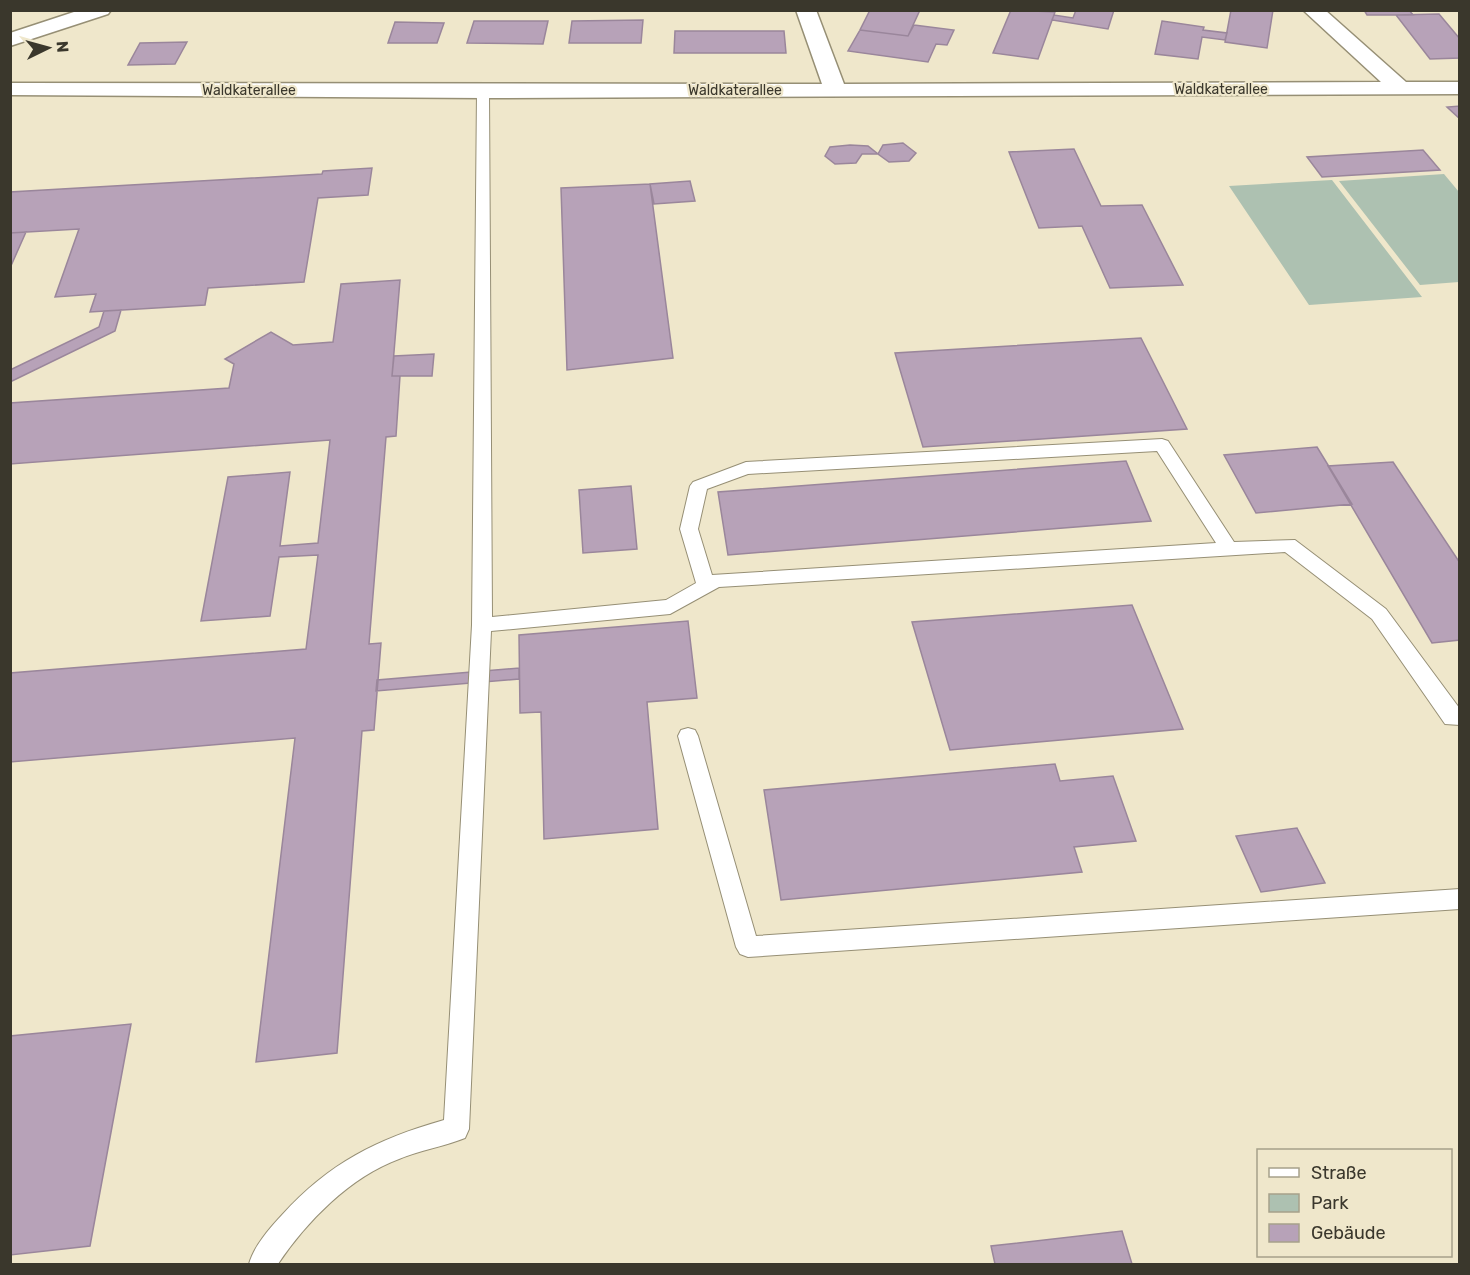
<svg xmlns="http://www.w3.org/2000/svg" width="1470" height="1275" font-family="Rubik,sans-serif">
  <rect width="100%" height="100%" fill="#efe7cb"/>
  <path fill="#adc1b1" d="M1444,174L1459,192V282L1420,285L1339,181Z
    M1332,180L1422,297L1309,305L1229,186Z"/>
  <path fill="#b7a2b8" stroke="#9a869b" stroke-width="1.5" d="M870,10H920L908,36L860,30Z
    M1011,10L1055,12L1038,59L993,53Z
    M1076,10H1114L1108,29L1052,20L1054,15L1073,18Z
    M1231,10H1273L1267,48L1225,42Z
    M1364,10H1409L1413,15H1367Z
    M1439,14L1460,39V58L1430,59L1396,15Z
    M643,20L641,43H569L572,21Z
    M474,21H548L543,44L467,43Z
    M1162,21L1204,27L1203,30L1227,33L1225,40L1202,37L1198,59L1155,54Z
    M395,22L444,23L437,43H388Z
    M914,25L954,30L947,45L936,44L928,62L848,51L860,30L908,36Z
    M675,31H784L786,53H674Z
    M187,42L175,64L128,65L140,43Z
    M1460,106V119L1447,107Z
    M903,143L916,153L909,161L889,162L878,154L883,145Z
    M850,145L868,146L878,154H862L856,163L835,164L825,156L830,147Z
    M1074,149L1101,206L1142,205L1183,285L1110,288L1082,226L1039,228L1009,152Z
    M1423,150L1440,170L1322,177L1307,157Z
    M372,168L368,195L318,198L304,282L208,288L205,305L90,312L96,294L55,297L79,229L10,233V192L322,174L323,171Z
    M690,181L695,201L654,204L650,184Z
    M650,184L673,358L567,370L561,188Z
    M26,232L10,268V233Z
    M400,280L392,376H400L396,436L386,437L369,644L381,643L374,730L362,731L337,1053L256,1062L295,738L10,762V673L306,649L318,555L279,557L270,616L201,621L228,477L290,472L280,546L318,543L330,440L10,464V403L229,388L234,364L225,359L271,332L293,345L333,342L341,284Z
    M121,310L115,331L10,382V370L99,327L104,311Z
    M1141,338L1187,429L923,447L895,353Z
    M434,354L432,376H392L394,356Z
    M1317,447L1352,504L1256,513L1224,455Z
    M1126,461L1151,521L728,555L718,492Z
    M1393,462L1460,563V640L1432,643L1328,466Z
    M631,486L637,549L583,553L579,490Z
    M1132,605L1183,729L950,750L912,622Z
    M688,621L697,698L647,702L658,829L544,839L541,712L520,713L519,635Z
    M519,668V679L376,691L377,680Z
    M1055,764L1060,781L1113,776L1136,841L1074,847L1082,872L781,900L764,790Z
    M1297,828L1325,883L1261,892L1236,836Z
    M131,1024L90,1246L10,1255V1036Z
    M1122,1231L1132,1264H995L991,1246Z"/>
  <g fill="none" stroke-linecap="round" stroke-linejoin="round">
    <defs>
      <path id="service" d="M483,88L489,92L492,617L666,600L696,583L680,529L690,486L693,482L746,462L1162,439L1168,441L1234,542L1295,540L1386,609L1460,709V725L1445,724L1372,619L1285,552L719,587L670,614L491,631L469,1129L465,1138C443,1147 420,1150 399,1159C350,1177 306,1222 278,1264H249C254,1246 269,1229 282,1215C329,1163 377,1139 444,1120L472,625L477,92ZM1157,451L1216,543L712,575L698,529L707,489L748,474Z
        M688,728L695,730L698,736L756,936L1460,889V909L748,957L740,954L736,947L678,736L681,730Z"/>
      <path id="minor" d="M80,10H111L108,14L10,46V33Z
        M796,10H816L844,84L1381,82L1303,10H1325L1406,82H1460V94L483,98L10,95V83L822,84Z"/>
    </defs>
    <use href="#service" stroke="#968f75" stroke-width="2"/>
    <use href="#minor" stroke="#968f75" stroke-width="3"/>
    <use href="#service" fill="#fff" fill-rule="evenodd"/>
    <use href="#minor" fill="#fff" fill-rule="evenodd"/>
  </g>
  <g text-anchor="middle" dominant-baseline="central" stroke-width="4.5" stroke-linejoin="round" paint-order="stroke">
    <g font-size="14" fill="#3a372c" stroke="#efe7cb">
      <text x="1221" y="89">Waldkaterallee</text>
      <text x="249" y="90">Waldkaterallee</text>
      <text x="735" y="90">Waldkaterallee</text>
    </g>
  </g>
  <rect width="1470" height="1275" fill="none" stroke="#3a372c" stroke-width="24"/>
  <rect x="1257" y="1149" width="195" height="108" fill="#efe7cb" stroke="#a7a18b" stroke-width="1.5"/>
  <rect x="1269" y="1168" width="30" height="9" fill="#ffffff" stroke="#a7a18b" stroke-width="1.5"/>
  <text x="1311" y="1179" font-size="18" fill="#3a372c">Straße</text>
  <rect x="1269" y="1194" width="30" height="18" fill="#adc1b1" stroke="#a7a18b" stroke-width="1.5"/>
  <text x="1311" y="1209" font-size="18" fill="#3a372c">Park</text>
  <rect x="1269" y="1224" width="30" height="18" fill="#b7a2b8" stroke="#a7a18b" stroke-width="1.5"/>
  <text x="1311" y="1239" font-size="18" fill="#3a372c">Gebäude</text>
  <g transform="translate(48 48) rotate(85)" stroke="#efe7cb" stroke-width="4.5" paint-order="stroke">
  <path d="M0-4.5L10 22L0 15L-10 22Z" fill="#3a372c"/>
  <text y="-9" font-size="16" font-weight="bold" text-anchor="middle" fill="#3a372c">N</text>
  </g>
</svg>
